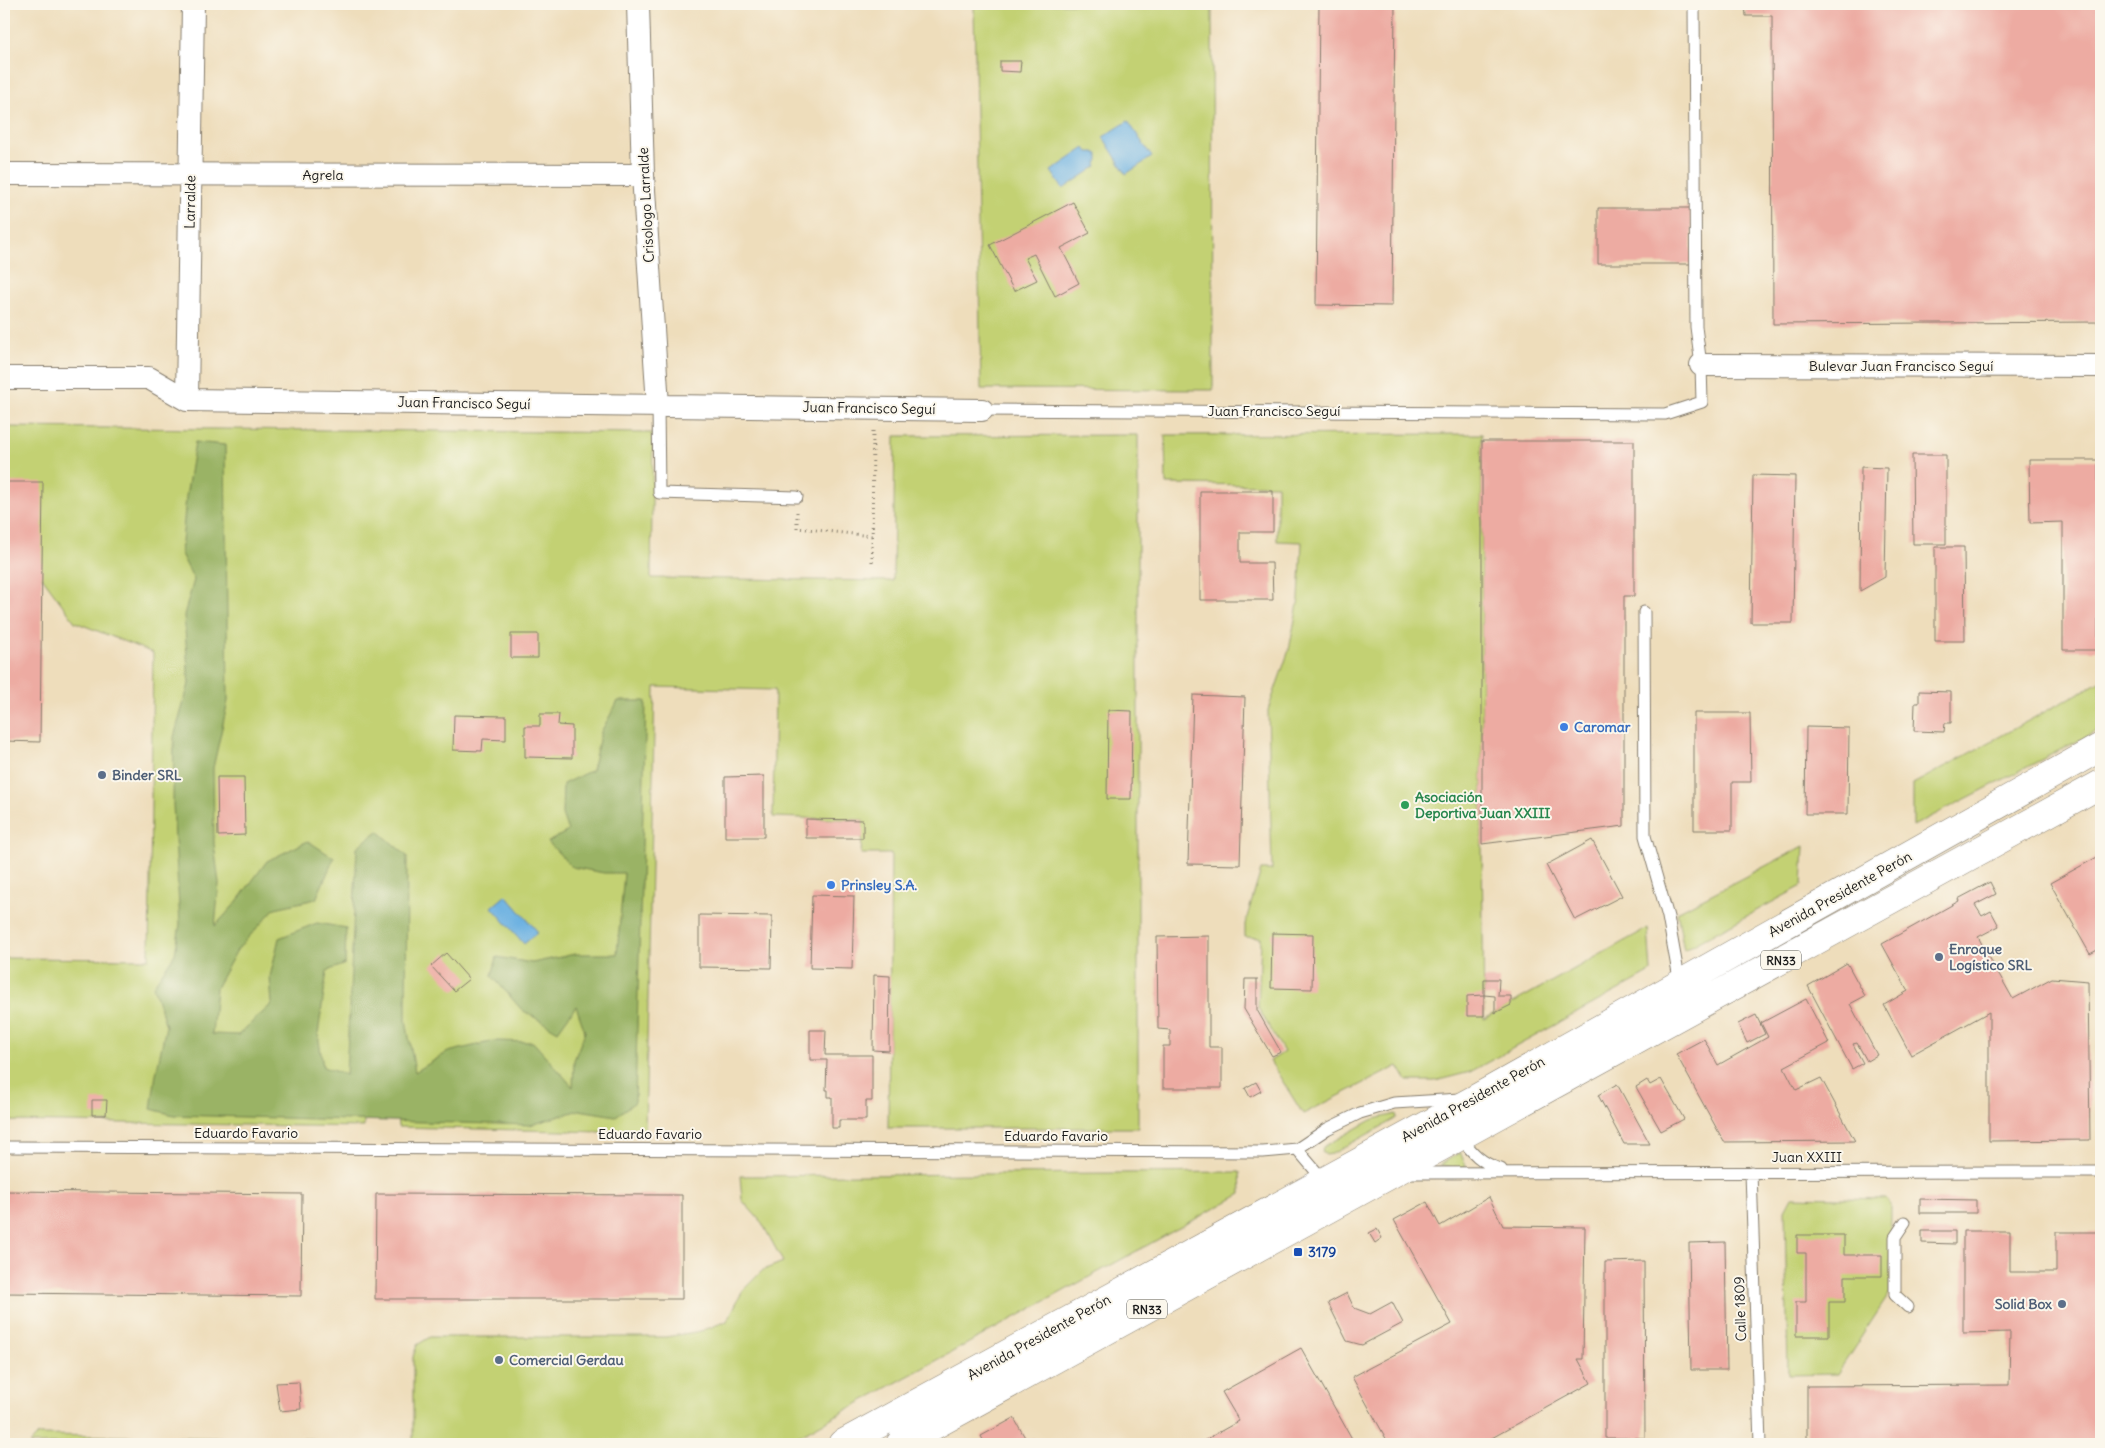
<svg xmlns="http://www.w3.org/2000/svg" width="2105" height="1448" font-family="Delius,sans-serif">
  <rect width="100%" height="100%" fill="#fbf7ec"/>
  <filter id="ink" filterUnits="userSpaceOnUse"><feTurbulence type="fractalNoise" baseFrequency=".02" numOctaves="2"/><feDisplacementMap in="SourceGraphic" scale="10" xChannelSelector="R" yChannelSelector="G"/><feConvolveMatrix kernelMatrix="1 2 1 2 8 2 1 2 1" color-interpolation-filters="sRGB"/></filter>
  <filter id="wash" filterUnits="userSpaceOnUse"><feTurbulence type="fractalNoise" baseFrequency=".0096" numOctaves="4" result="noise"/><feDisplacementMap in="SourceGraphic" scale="20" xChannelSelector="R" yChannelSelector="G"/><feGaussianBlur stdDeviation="1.12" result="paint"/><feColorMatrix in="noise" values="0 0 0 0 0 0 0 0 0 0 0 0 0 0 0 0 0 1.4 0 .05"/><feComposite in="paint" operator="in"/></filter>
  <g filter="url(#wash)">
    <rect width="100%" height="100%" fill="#edb"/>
    <path fill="#c3d173" stroke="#707648" d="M974,4H1212L1213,390L981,389Z
      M4,427L653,433L651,578L893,581L895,436L1138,435V1128H888L891,854H861L863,820L773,817L775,690L655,687L645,1133L398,1127L391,1018L358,1015L364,1127L4,1121V958L149,959L153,653L75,622L19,546L4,520Z
      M1482,434V844L1484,1019L1648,928L1651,972L1470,1072L1435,1081H1407L1398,1066L1303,1114L1270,1061L1284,1052L1258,1008L1261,938L1245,937V924L1261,870H1272L1268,710L1289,650L1299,599L1302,542L1277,541V485L1166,484L1165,435Z
      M2101,681V729L1913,826V784Z
      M1804,846L1802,886L1684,950L1677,912Z
      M1396,1114L1397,1118L1332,1154L1326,1155L1322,1152L1323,1147L1371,1120Z
      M1460,1152L1466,1166L1458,1169L1440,1165Z
      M1240,1172L1241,1194L784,1444H413V1357L417,1345L430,1337H666L701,1331L727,1321L743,1290L763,1270L783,1262L762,1223L742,1200L740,1176Z
      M1792,1197L1886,1199L1891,1205L1890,1293L1837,1374L1788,1375L1785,1210Z
      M38,1435L314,1439L317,1444H30Z"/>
    <path fill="#9ab365" stroke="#5b6840" d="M195,442L225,445L228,701L213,768L214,844L219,884L215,926L235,904L267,861L308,841L334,858L316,899L275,908L237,950L216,988L212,1034L238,1035L272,1004L270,977L279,938L317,923L346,928L345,964L327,971L318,1034L323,1067L346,1075L357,847L378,831L407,856L406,1020L415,1072L448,1052L494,1041L533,1042L573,1087L574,1060L585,1032L576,1006L558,1031L522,1010L492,976L497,957L532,963L575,954H617L624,873H604L572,867L548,842L568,831L562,814L563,784L592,770L601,732L618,701H646L635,1102L616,1116L579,1110L531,1125L174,1115L151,1109L156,1074L166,1026L153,986L175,954L180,924L173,804L174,737L189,684L184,615L194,580L181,554L186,497Z"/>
    <path fill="#6bb0e1" stroke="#44667e" d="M1128,121L1152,157L1126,174L1103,137Z
      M1085,148L1088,152H1094L1098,154V160L1096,164L1097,166L1063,189L1051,171Z
      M506,895L538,932L524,944L492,907Z"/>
    <g id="blocks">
      <path fill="#edaba2" d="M1319,4H1395L1392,306L1316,305Z
        M1745,4H2101V322L1773,324L1772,16H1746Z
        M1000,61H1021L1020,72L1000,71Z
        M1073,202L1090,233L1061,248L1079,283L1055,296L1034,254L1025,258L1037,280L1014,291L990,245Z
        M1598,208H1692L1691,264H1598Z
        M1482,441H1634V596H1624V826L1482,844Z
        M1912,455H1946V544H1913Z
        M2029,460H2098V650H2063V522L2030,523Z
        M1861,467L1887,468L1885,577L1860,591Z
        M1753,475L1795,476L1793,623H1751Z
        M4,482H43L40,742L4,741Z
        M1200,491H1273V532H1240V563H1272L1273,600H1200Z
        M1935,547H1964L1965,641H1935Z
        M511,634H538V658H511Z
        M1919,691L1951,692V723H1945L1944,732L1914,731L1915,703H1919Z
        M1193,695L1245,697L1240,865L1188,864Z
        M1108,710L1132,711L1131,799H1107Z
        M1694,713H1750L1751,782H1732V830H1694Z
        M540,714H559L558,725L572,726V758L525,757V726H540Z
        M454,715L506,716V740L483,739L482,751L453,750Z
        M1806,727L1849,728L1848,814H1805Z
        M764,776V837H725V777Z
        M217,777H244L245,835L218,836Z
        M806,819L863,820V838H806Z
        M1592,840L1622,896L1575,920L1546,865Z
        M2099,856L2101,860V948L2090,954L2050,883Z
        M1990,882L1996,894L1975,905L1982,916L1991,911L1999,926L1978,937L2013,999L2052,978L2088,981L2090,1140L1989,1141V1012L1911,1055L1884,1005L1908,991L1882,944L1959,901L1958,899Z
        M812,895L854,896L852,969L810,968Z
        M699,915L772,916L771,968L699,967Z
        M1272,933L1313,934L1312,989L1271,988Z
        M1209,936V1047H1222V1088H1163V1046H1170V1030L1158,1029L1157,937Z
        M446,953L469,979L454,991L431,966Z
        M1847,963L1865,996L1850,1004L1877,1055L1867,1061L1857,1043L1853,1044L1863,1063L1852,1069L1808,986Z
        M874,975L890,976L889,1051L873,1050Z
        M1245,979H1257V1010L1281,1052L1272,1056L1244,1009Z
        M1484,979H1499L1498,996H1511V1005L1495,1013V996L1484,995Z
        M1484,995V1016H1467V996Z
        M1806,999L1829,1043L1784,1067L1796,1090L1821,1078L1855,1141L1724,1142L1676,1054L1704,1039L1718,1065L1768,1037L1761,1023Z
        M1756,1015L1765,1034L1747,1043L1738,1024Z
        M810,1030H826L825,1055H872V1101H866V1120H839V1128H832V1097H828V1090H826L827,1060H810Z
        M1661,1079L1684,1119L1661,1131L1636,1087L1647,1080L1650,1085Z
        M1256,1082L1261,1091L1250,1097L1245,1088Z
        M1617,1084L1650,1144H1624L1598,1095Z
        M92,1100H107L106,1115H92Z
        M4,1191L302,1194L301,1296L4,1293Z
        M376,1194L682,1195V1299H375Z
        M1489,1197L1503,1226L1585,1227L1583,1359H1578L1591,1383L1490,1439L1492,1444H1389L1352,1377L1452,1324L1394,1220L1427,1202L1440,1226Z
        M1920,1199L1976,1200V1213H1920Z
        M1377,1229L1382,1238L1375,1243L1369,1233Z
        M1922,1231H1955V1244L1922,1243Z
        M1963,1231H2010V1272H2056V1232H2099V1444H1807V1386L2009,1385L2010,1332L1963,1333Z
        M1797,1235H1844V1255H1882V1276H1845V1302H1829V1336H1796V1302H1806V1253H1797Z
        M1725,1242L1727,1370H1691L1689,1243Z
        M1644,1261L1645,1438H1605V1262Z
        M1347,1293L1354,1308L1370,1314L1392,1302L1403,1323L1362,1345L1347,1341L1328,1303Z
        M1301,1348L1355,1444H1198L1239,1421L1222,1392Z
        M299,1382L301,1409L280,1411L276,1383Z
        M1014,1418L1027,1441L1034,1438L1037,1444H985L981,1436Z"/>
    </g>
  </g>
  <g filter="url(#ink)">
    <use href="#blocks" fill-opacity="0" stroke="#857c6c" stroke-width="1"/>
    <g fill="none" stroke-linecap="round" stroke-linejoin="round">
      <defs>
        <path id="service" d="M658,405L659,493L797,497
          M982,410L1665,414L1702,402L1701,365L1696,327L1694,4
          M1644,612L1645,836L1668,917L1680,984
          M1460,1136C1471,1152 1482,1164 1501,1169
          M4,1147L1263,1152L1297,1149L1327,1129L1360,1113L1394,1103L1460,1099
          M1297,1149L1325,1182
          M1751,1172L1760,1444
          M1408,1173L2101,1172
          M1905,1222L1895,1237V1295L1908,1307"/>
        <path id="minor" d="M638,4L643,175L658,405
          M4,174L643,175
          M1701,365L2101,366
          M4,378H149L187,400L982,410
          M187,400L193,4"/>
        <path id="primary" d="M842,1444L1475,1099L2101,747
          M900,1444L2101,784"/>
      </defs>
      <use href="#service" stroke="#857c6c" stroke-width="13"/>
      <use href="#minor" stroke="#857c6c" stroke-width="24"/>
      <use href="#primary" stroke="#857c6c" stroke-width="29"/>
      <path stroke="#857c6c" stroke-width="3" stroke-dasharray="1 4" stroke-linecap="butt" d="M797,512V528L872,536
        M872,562L873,429"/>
      <use href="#service" stroke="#fff" stroke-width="11"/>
      <use href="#minor" stroke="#fff" stroke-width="22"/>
      <use href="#primary" stroke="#fff" stroke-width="28"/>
    </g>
  </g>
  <g fill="#3f7fe0" stroke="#fbf7ec" stroke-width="2">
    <circle cx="1564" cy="727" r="5"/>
    <circle cx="831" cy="885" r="5"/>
  </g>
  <g fill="#5c6f8a" stroke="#fbf7ec" stroke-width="2">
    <circle cx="102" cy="775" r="5"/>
    <circle cx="1939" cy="957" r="5"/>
    <circle cx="2062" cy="1304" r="5"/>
    <circle cx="499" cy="1360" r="5"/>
  </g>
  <circle fill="#2e9e5b" stroke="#fbf7ec" stroke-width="2" cx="1405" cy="805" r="5"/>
  <rect fill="#1a4fb4" stroke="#fbf7ec" stroke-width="2" x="1293" y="1247" width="10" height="10" rx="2.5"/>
  <g text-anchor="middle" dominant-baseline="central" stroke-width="4" stroke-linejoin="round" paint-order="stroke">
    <g fill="#fbf7ec" stroke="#5f5e5a" stroke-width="1">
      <rect x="1761" y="950.5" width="40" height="19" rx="4"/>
      <rect x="1127" y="1299.5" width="40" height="19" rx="4"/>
    </g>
    <g font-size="12" font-weight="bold" fill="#1c1c1c">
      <text x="1781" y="960">RN33</text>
      <text x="1147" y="1309">RN33</text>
    </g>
    <g font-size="14" fill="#1c1c1c" stroke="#fbf7ec">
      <text x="323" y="175">Agrela</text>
      <text transform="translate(190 202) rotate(-89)">Larralde</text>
      <text transform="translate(646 205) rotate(-93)">Crisologo Larralde</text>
      <text x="1901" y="366">Bulevar Juan Francisco Seguí</text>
      <text transform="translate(464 403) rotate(1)">Juan Francisco Seguí</text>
      <text transform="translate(869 408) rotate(1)">Juan Francisco Seguí</text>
      <text x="1274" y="411">Juan Francisco Seguí</text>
      <text transform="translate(1840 894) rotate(-29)">Avenida Presidente Perón</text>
      <text transform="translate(1473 1099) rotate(-29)">Avenida Presidente Perón</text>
      <text x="246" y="1133">Eduardo Favario</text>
      <text x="650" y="1134">Eduardo Favario</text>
      <text x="1056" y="1136">Eduardo Favario</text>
      <text x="1807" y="1157">Juan XXIII</text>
      <text transform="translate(1740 1309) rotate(-92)">Calle 1809</text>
      <text transform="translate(1039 1337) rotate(-29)">Avenida Presidente Perón</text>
    </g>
    <g font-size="14" font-weight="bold" fill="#366cbe" stroke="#fbf7ec" text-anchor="start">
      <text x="1574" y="727">Caromar</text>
      <text x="841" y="885">Prinsley S.A.</text>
    </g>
    <g font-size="14" font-weight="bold" fill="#4e5e75" stroke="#fbf7ec" text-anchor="start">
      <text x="112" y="775">Binder SRL</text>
      <text x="1949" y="949">Enroque<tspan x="1949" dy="16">Logístico SRL</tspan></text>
      <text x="2052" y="1304" text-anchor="end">Solid Box</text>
      <text x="509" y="1360">Comercial Gerdau</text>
    </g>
    <g font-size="14" font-weight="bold" fill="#27864d" stroke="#fbf7ec" text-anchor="start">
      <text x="1415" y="797">Asociación<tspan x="1415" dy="16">Deportiva Juan XXIII</tspan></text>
    </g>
    <g font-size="14" font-weight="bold" fill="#164399" stroke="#fbf7ec" text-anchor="start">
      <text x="1308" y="1252">3179</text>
    </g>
  </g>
  <rect width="2105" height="1448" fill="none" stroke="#fbf7ec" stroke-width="20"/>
</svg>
